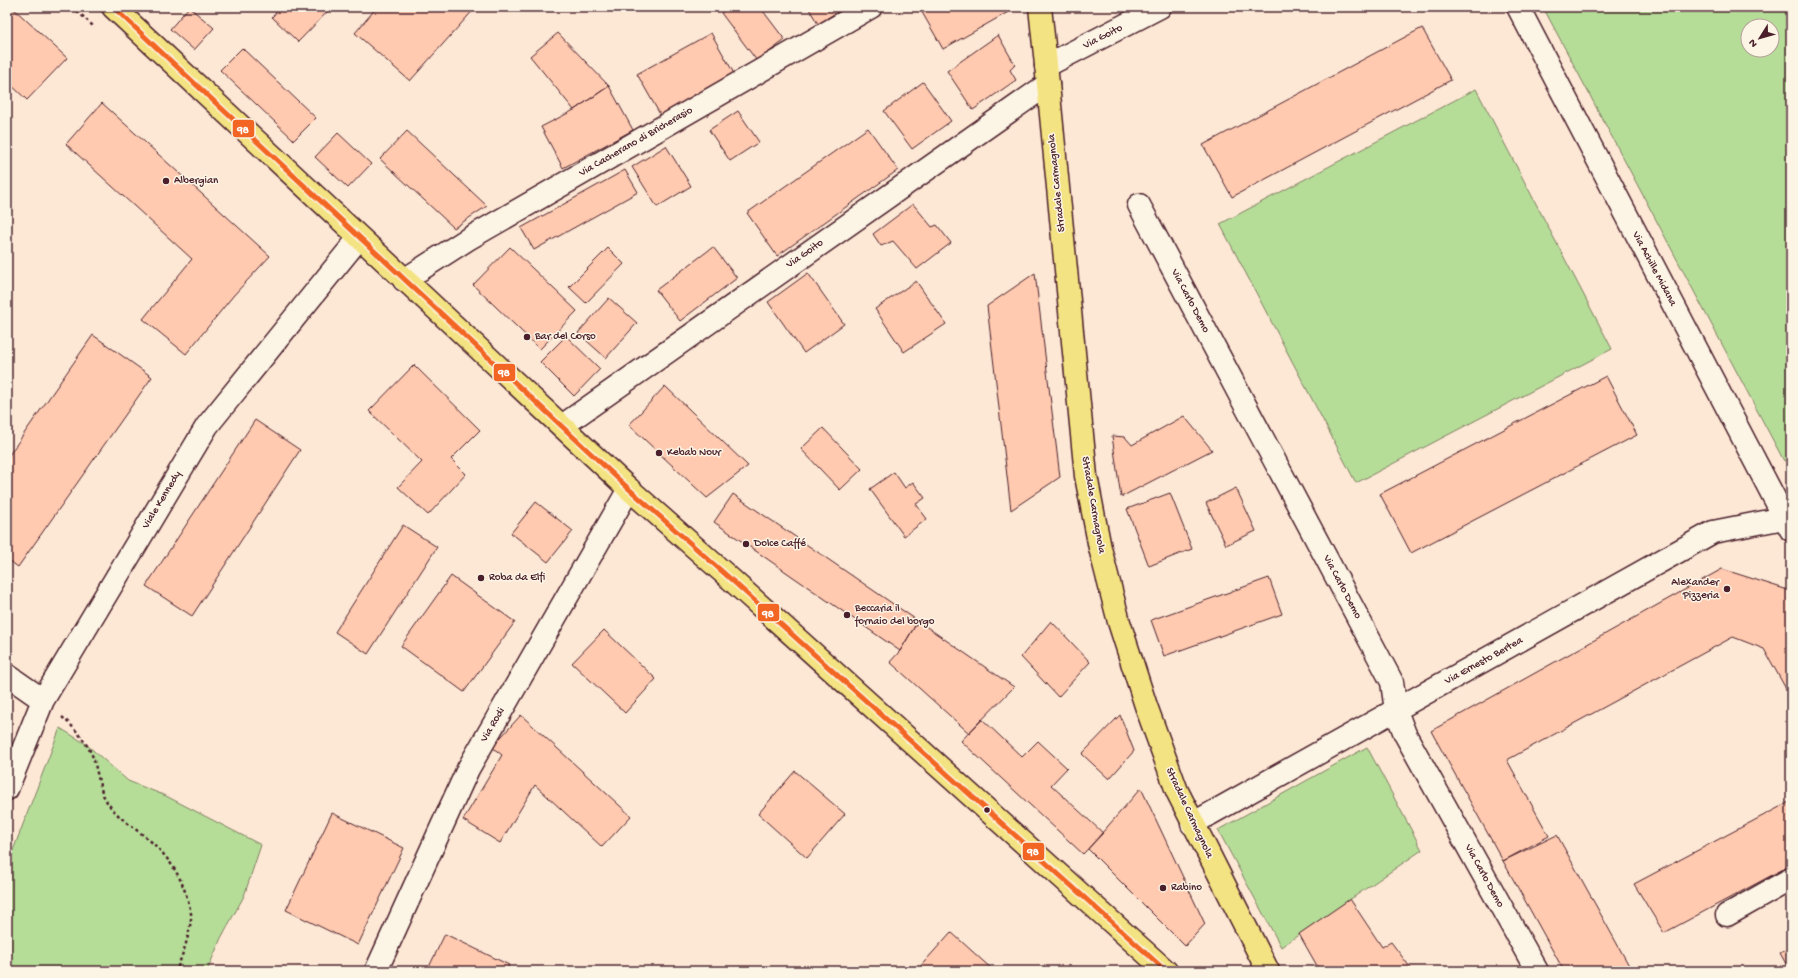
<svg xmlns="http://www.w3.org/2000/svg" width="1798" height="978" font-family="'Gochi Hand',sans-serif">
  <rect width="100%" height="100%" fill="#fde8d5"/>
  <filter id="ink" filterUnits="userSpaceOnUse"><feTurbulence type="fractalNoise" baseFrequency=".025" numOctaves="2"/><feDisplacementMap in="SourceGraphic" scale="8" xChannelSelector="R" yChannelSelector="G"/><feConvolveMatrix kernelMatrix="1 2 1 2 8 2 1 2 1" color-interpolation-filters="sRGB"/></filter>
  <g filter="url(#ink)">
    <path fill="#b5dd98" stroke="#807e62" fill-rule="evenodd" d="M1543,7H1791V457L1784,461ZM1748,26H1772V50H1748Z
      M1476,89L1612,349L1356,483L1220,224Z
      M60,728L86,744L128,781L166,796L261,845L244,896L221,938L207,971H7V866Z
      M1367,747L1422,850L1281,947L1218,830Z"/>
    <path fill="#ffcab0" stroke="#4a1f2b" d="M7,7H12L67,58L27,100L7,81Z
      M189,7L214,28L194,50L170,29Z
      M281,7H332L298,42L272,17Z
      M377,7H476L410,81L355,33Z
      M729,7H760L785,40L757,61L721,13Z
      M808,7H845L818,24Z
      M919,7H1009L1010,11L943,49Z
      M1422,28L1451,80L1232,197L1203,145Z
      M558,33L609,86L574,110L530,56Z
      M711,33L736,77L662,118L637,74Z
      M998,35L1015,65L1010,70L1016,80L973,110L947,71Z
      M242,48L316,118L294,140L220,70Z
      M923,82L951,121L912,149L884,111Z
      M609,86L633,130L563,168L541,127L574,110Z
      M102,103L270,256L233,296L186,354L143,319L192,259L66,144Z
      M738,111L759,142L730,161L709,130Z
      M868,128L898,170L777,256L747,213Z
      M407,131L487,206L454,228L380,159Z
      M338,133L371,164L348,188L315,157Z
      M666,146L691,186L657,207L632,167Z
      M625,170L638,192L534,250L521,228Z
      M913,204L932,227L937,225L951,243L917,269L893,241L881,246L873,234Z
      M510,247L577,311L540,349L473,285Z
      M713,247L737,278L680,321L656,290Z
      M608,248L624,264L586,303L569,287Z
      M808,273L844,324L804,353L768,302Z
      M1035,273L1060,477L1011,510L987,306Z
      M916,281L946,324L904,352L875,309Z
      M609,298L637,323L606,358L578,333Z
      M93,335L152,377L18,567L7,559V458Z
      M566,336L600,369L574,396L540,362Z
      M414,365L480,430L451,459L466,474L428,515L398,487L422,462L369,411Z
      M1606,376L1637,435L1411,553L1380,494Z
      M665,386L748,466L707,498L629,425Z
      M1184,416L1212,450L1121,497L1112,436L1125,437L1132,445Z
      M255,420L300,450L192,616L146,586Z
      M823,428L862,469L840,490L801,449Z
      M894,472L905,488L913,482L925,498L916,504L927,519L904,536L870,489Z
      M1236,488L1256,531L1226,545L1206,503Z
      M1170,493L1192,549L1149,566L1127,509Z
      M733,494L918,621L900,651L714,522Z
      M536,502L573,531L548,562L511,533Z
      M403,525L437,547L368,654L335,632Z
      M1722,569L1791,591V698L1764,649L1733,637L1507,760L1549,836L1503,861L1431,731Z
      M451,576L515,622L464,692L401,646Z
      M1269,578L1282,614L1164,656L1151,620Z
      M918,621L1014,687L969,733L890,662L900,651Z
      M1051,621L1090,662L1058,697L1021,657Z
      M604,630L656,679L625,713L572,663Z
      M521,715L631,816L602,847L535,785L500,843L463,820L502,755L492,747Z
      M1120,715L1134,751L1109,779L1082,754Z
      M982,719L1022,757L1038,741L1067,768L1051,785L1103,833L1083,854L961,741Z
      M795,771L845,814L807,858L758,814Z
      M1141,788L1205,924L1185,946L1088,849Z
      M1791,801V865L1664,933L1634,884Z
      M332,813L404,848L358,945L286,910Z
      M1557,835L1632,971H1564L1503,861Z
      M1350,899L1382,947L1391,942L1413,971H1320L1299,934Z
      M951,932L994,971H920L918,969Z
      M445,934L509,965L506,971H427Z
      M1791,947V971H1790L1780,953Z"/>
    <g fill="none" stroke-linecap="round" stroke-linejoin="round">
      <defs>
        <path id="minor" d="M1518,7L1791,530
          M1046,66L1160,7
          M1139,205L1392,682L1396,711L1405,734L1537,971
          M404,280L468,239L871,7
          M562,426L1048,84
          M7,675L43,700
          M7,789L43,700L207,426L359,238
          M1192,824L1713,532L1784,518
          M1727,915L1791,879
          M376,971L468,769L629,489"/>
        <path id="major" d="M113,7L629,489L725,574L1166,971
          M1040,7L1048,84L1086,476L1100,548L1119,622L1146,706L1177,791L1268,971"/>
      </defs>
      <use href="#minor" stroke="#4a1f2b" stroke-width="25"/>
      <use href="#major" stroke="#4a1f2b" stroke-width="25"/>
      <path stroke="#4a1f2b" stroke-width="2.5" stroke-dasharray="3 3" stroke-linecap="butt" d="M73,7L93,26
        M62,717C75,728 85,740 92,755C98,770 98,788 107,802C117,817 133,827 147,838C168,856 181,875 188,901C189,906 192,913 191,919C189,937 183,954 176,971"/>
      <use href="#minor" stroke="#fcf5e5" stroke-width="22"/>
      <use href="#major" stroke="#f4e382" stroke-width="22"/>
      <defs>
        <path id="bus-1" d="M113,7L629,489L725,574L1166,971"/>
      </defs>
      <use href="#bus-1" stroke="#fcf5e5" stroke-width="8"/>
      <use href="#bus-1" stroke="#f26522" stroke-width="5"/>
    </g>
  </g>
  <g fill="#4a1f2b" stroke="#fcf5e5" stroke-width="1.5">
    <circle cx="166" cy="181" r="4"/>
    <circle cx="527" cy="337" r="4"/>
    <circle cx="659" cy="453" r="4"/>
    <circle cx="746" cy="544" r="4"/>
    <circle cx="481" cy="578" r="4"/>
    <circle cx="1727" cy="589" r="4"/>
    <circle cx="847" cy="615" r="4"/>
    <circle cx="987" cy="810" r="3.5"/>
    <circle cx="1163" cy="888" r="4"/>
  </g>
  <g text-anchor="middle" dominant-baseline="central" stroke-width="3" stroke-linejoin="round" paint-order="stroke">
    <g font-size="11" fill="#4a1f2b" stroke="#fcf5e5">
      <text transform="translate(1103 37) rotate(-27)">Via Goito</text>
      <text transform="translate(636 142) rotate(-30)">Via Cacherano di Bricherasio</text>
      <text transform="translate(1057 183) rotate(-96)">Stradale Carmagnola</text>
      <text transform="translate(805 254) rotate(-35)">Via Goito</text>
      <text transform="translate(1654 269) rotate(62)">Via Achille Midana</text>
      <text transform="translate(1190 301) rotate(62)">Via Carlo Demo</text>
      <text transform="translate(162 500) rotate(-59)">Viale Kennedy</text>
      <text transform="translate(1093 505) rotate(80)">Stradale Carmagnola</text>
      <text transform="translate(1342 587) rotate(62)">Via Carlo Demo</text>
      <text transform="translate(1484 661) rotate(-29)">Via Ernesto Bertea</text>
      <text transform="translate(493 725) rotate(-60)">Via Rodi</text>
      <text transform="translate(1189 813) rotate(65)">Stradale Carmagnola</text>
      <text transform="translate(1484 876) rotate(61)">Via Carlo Demo</text>
    </g>
    <g font-size="11" fill="#4a1f2b" stroke="#fcf5e5" text-anchor="start">
      <text x="174" y="181">Albergian</text>
      <text x="535" y="337">Bar del Corso</text>
      <text x="667" y="453">Kebab Nour</text>
      <text x="754" y="544">Dolce Caffé</text>
      <text x="489" y="578">Roba da Elfi</text>
      <text x="1719" y="583" text-anchor="end">Alexander<tspan x="1719" dy="13">Pizzeria</tspan></text>
      <text x="855" y="609">Beccaria il<tspan x="855" dy="13">fornaio del borgo</tspan></text>
      <text x="1171" y="888">Rabino</text>
    </g>
  </g>
  <g stroke="#fcf5e5" stroke-width="1.5">
    <rect x="232" y="119" width="23" height="19" rx="4" fill="#f26522"/>
    <rect x="493" y="363" width="23" height="19" rx="4" fill="#f26522"/>
    <rect x="757" y="603" width="23" height="19" rx="4" fill="#f26522"/>
    <rect x="1022" y="842" width="23" height="19" rx="4" fill="#f26522"/>
  </g>
  <g font-size="11" text-anchor="middle" font-weight="bold" fill="#fff">
    <text x="243" y="133">98</text>
    <text x="504" y="376">98</text>
    <text x="768" y="617">98</text>
    <text x="1033" y="855">98</text>
  </g>
  <rect width="1798" height="978" fill="none" stroke="#fcf5e5" stroke-width="24"/>
  <rect x="12" y="12" width="1774" height="954" fill="none" stroke="#4a1f2b" stroke-width="1.5" filter="url(#ink)"/>
  <g transform="translate(1760 38) rotate(233)"><circle r="19" fill="#fcf5e5" stroke="#b59f9b"/>
  <path d="M0-3L7 15L0 10L-7 15Z" fill="#4a1f2b"/>
  <text y="-6" font-size="11" font-weight="bold" text-anchor="middle" fill="#4a1f2b">N</text>
  </g>
</svg>
